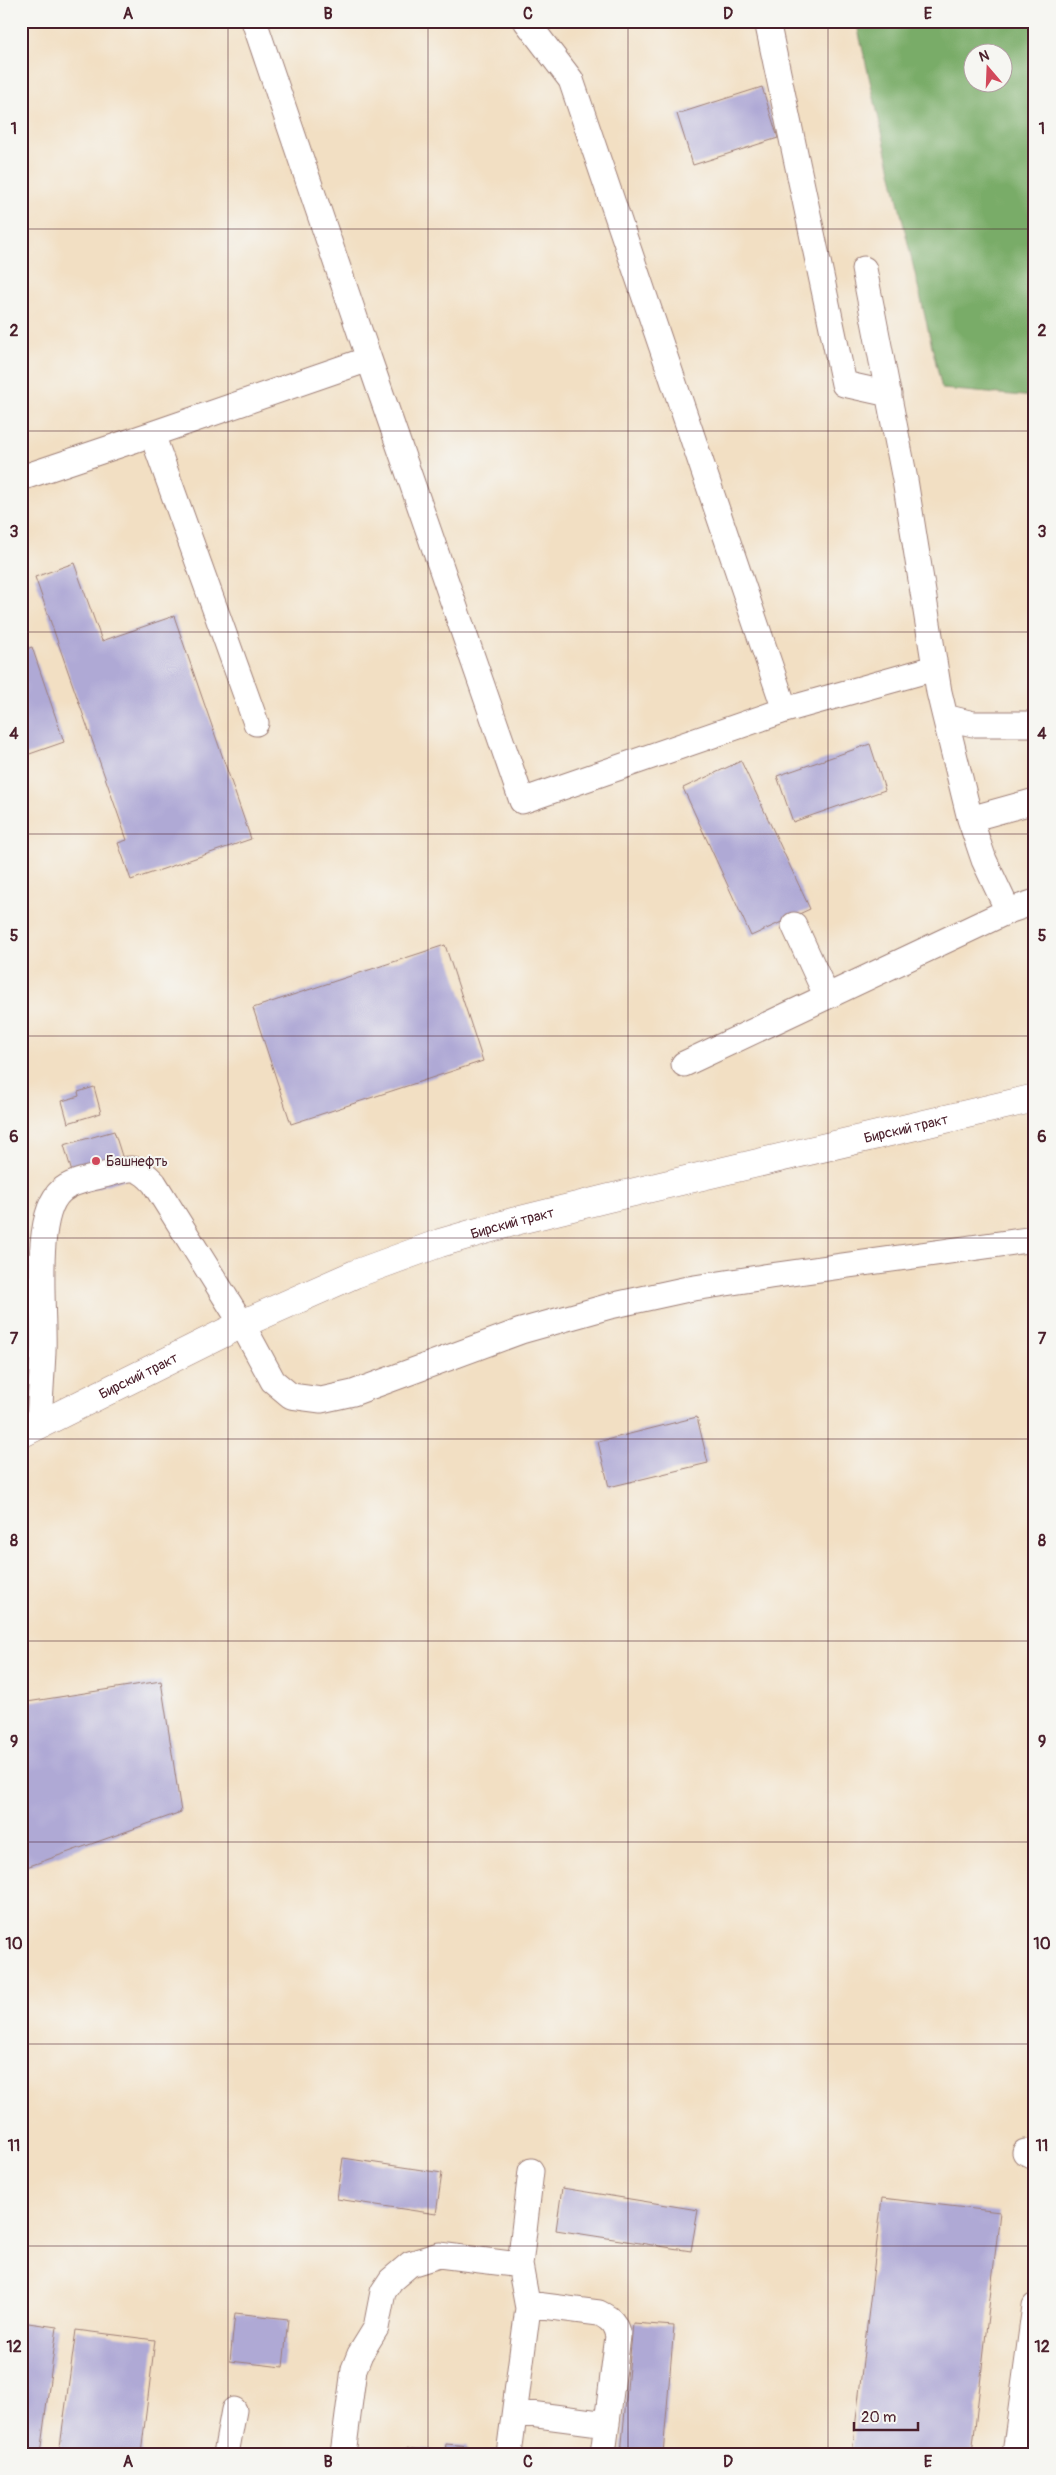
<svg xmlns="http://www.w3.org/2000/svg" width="1056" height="2475" font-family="Pangolin,sans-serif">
  <rect width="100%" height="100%" fill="#f6f6f2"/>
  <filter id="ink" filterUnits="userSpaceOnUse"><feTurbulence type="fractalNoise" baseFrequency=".02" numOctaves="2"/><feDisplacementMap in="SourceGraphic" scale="10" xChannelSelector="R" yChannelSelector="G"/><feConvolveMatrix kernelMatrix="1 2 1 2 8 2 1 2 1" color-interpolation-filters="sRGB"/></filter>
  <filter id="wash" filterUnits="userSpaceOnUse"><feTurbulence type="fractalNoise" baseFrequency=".0096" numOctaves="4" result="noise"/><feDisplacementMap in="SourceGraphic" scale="20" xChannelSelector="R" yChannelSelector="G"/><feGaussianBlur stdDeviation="1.12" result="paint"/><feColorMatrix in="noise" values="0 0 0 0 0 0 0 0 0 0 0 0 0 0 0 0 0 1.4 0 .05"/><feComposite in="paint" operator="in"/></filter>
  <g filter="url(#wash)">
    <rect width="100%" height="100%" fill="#f2dfc3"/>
    <path fill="#79ac68" stroke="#62664a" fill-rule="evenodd" d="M856,21H1035V397L942,389ZM974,52H1004V82H974Z"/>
    <g id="blocks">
      <path fill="#afa9d5" d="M762,87L778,138L693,165L677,114Z
        M74,563L102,641L174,616L251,839L131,880L118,843L127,840L35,577Z
        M32,647L64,742L21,757V651Z
        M870,744L885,790L793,822L777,776Z
        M741,761L810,909L751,936L683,788Z
        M445,945L483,1061L291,1124L253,1008Z
        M94,1087L101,1113L68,1123L62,1101L79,1096L78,1092Z
        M114,1131L129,1178L78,1193L64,1145Z
        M697,1417L708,1463L609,1487L598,1442Z
        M161,1681L181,1812L21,1869V1703Z
        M343,2158L442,2173L436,2214L337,2199Z
        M562,2188L698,2210L691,2251L556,2230Z
        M882,2198L1000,2212L972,2454H852Z
        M235,2313L288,2319L283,2367L230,2361Z
        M21,2322L57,2327L40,2454H21Z
        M633,2323L674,2326L663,2454H621Z
        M76,2330L155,2340L141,2454H59Z
        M446,2444L468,2446L467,2454H406V2448L445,2452Z"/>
    </g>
  </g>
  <g filter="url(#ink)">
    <use href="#blocks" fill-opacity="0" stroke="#9e7f77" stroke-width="1"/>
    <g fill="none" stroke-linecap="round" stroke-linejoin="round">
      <defs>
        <path id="minor" d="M254,21L369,359
          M526,21L571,80L785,710L935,668
          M767,21L844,384L889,394
          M864,269L905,480L939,692L945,717
          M21,478L152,434
          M256,723L152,434L369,359L522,801L785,710
          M970,819L1035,801
          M1008,911L984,860L970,819L945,717L973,724H1035
          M794,925L826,995
          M684,1064L1008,911L1035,902
          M39,1424C40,1400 42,1376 43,1351C45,1314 32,1216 61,1191C72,1181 90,1179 104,1175C128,1169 135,1162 154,1183L242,1324L273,1381L291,1396L321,1400L353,1393L521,1331L610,1306L688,1289L770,1276L1035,1239
          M1025,2152L1035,2157
          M520,2265L531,2171
          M528,2304L599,2313C611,2319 615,2323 618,2336L603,2454
          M515,2412L607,2424
          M226,2454L234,2410
          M343,2454L354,2369L360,2354L376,2328L383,2292L391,2280L410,2264L439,2255L520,2265L528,2308L509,2454
          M1015,2454L1035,2306"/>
        <g id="major">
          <path id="s1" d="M21,1434L242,1324L355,1274L440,1243L516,1221L609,1198L1035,1098"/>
        </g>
      </defs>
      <use href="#minor" stroke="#9e7f77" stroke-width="27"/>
      <use href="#major" stroke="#9e7f77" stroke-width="29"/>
      <use href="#minor" stroke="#fff" stroke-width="25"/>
      <use href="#major" stroke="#fff" stroke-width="28"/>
    </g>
  </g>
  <path fill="none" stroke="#4a1f2b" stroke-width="1" stroke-opacity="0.55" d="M228,21V2454M428,21V2454M628,21V2454M828,21V2454M21,229H1035M21,431H1035M21,632H1035M21,834H1035M21,1036H1035M21,1238H1035M21,1439H1035M21,1641H1035M21,1842H1035M21,2044H1035M21,2246H1035"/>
  <circle fill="#d1495b" stroke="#f6f6f2" stroke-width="2" cx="96" cy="1161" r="5"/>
  <g text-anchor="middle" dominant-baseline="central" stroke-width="4" stroke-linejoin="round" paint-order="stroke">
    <g font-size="14" fill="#4a1f2b" stroke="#f6f6f2">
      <text stroke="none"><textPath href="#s1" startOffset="941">Бирский тракт</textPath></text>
      <text stroke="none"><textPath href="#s1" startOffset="536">Бирский тракт</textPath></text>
      <text stroke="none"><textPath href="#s1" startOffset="131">Бирский тракт</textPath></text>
    </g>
    <g font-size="14" fill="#4a1f2b" stroke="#f6f6f2" text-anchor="start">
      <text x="106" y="1161">Башнефть</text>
    </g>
  </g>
  <rect width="1056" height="2475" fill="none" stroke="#f6f6f2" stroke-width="55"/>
  <g transform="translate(988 68) rotate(341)"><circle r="24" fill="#f6f6f2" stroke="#b1a0a2"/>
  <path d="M0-4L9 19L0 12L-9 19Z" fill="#d1495b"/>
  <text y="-8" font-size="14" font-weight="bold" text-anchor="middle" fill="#4a1f2b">N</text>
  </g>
  <path d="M854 2422v8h64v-8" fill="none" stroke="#4a1f2b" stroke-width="2.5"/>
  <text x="861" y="2422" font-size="15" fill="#4a1f2b" stroke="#f6f6f2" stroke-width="4" paint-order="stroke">20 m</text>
  <rect x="28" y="28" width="1000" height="2420" fill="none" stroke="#4a1f2b" stroke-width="2"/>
  <g font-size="16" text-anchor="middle" font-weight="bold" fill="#4a1f2b">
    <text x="128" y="19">A</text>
    <text x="328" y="19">B</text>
    <text x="528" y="19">C</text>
    <text x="728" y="19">D</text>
    <text x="928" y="19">E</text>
    <text x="14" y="134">1</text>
    <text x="1042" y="134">1</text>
    <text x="14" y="336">2</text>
    <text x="1042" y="336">2</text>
    <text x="14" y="537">3</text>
    <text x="1042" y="537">3</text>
    <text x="14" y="739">4</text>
    <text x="1042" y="739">4</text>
    <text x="14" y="941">5</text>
    <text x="1042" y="941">5</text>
    <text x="14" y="1142">6</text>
    <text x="1042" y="1142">6</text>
    <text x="14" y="1344">7</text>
    <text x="1042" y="1344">7</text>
    <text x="14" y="1546">8</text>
    <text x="1042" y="1546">8</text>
    <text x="14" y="1747">9</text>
    <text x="1042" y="1747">9</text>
    <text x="14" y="1949">10</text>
    <text x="1042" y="1949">10</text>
    <text x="14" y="2151">11</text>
    <text x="1042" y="2151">11</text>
    <text x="14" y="2352">12</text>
    <text x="1042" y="2352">12</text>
    <text x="128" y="2467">A</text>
    <text x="328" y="2467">B</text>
    <text x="528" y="2467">C</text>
    <text x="728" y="2467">D</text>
    <text x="928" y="2467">E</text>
  </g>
</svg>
